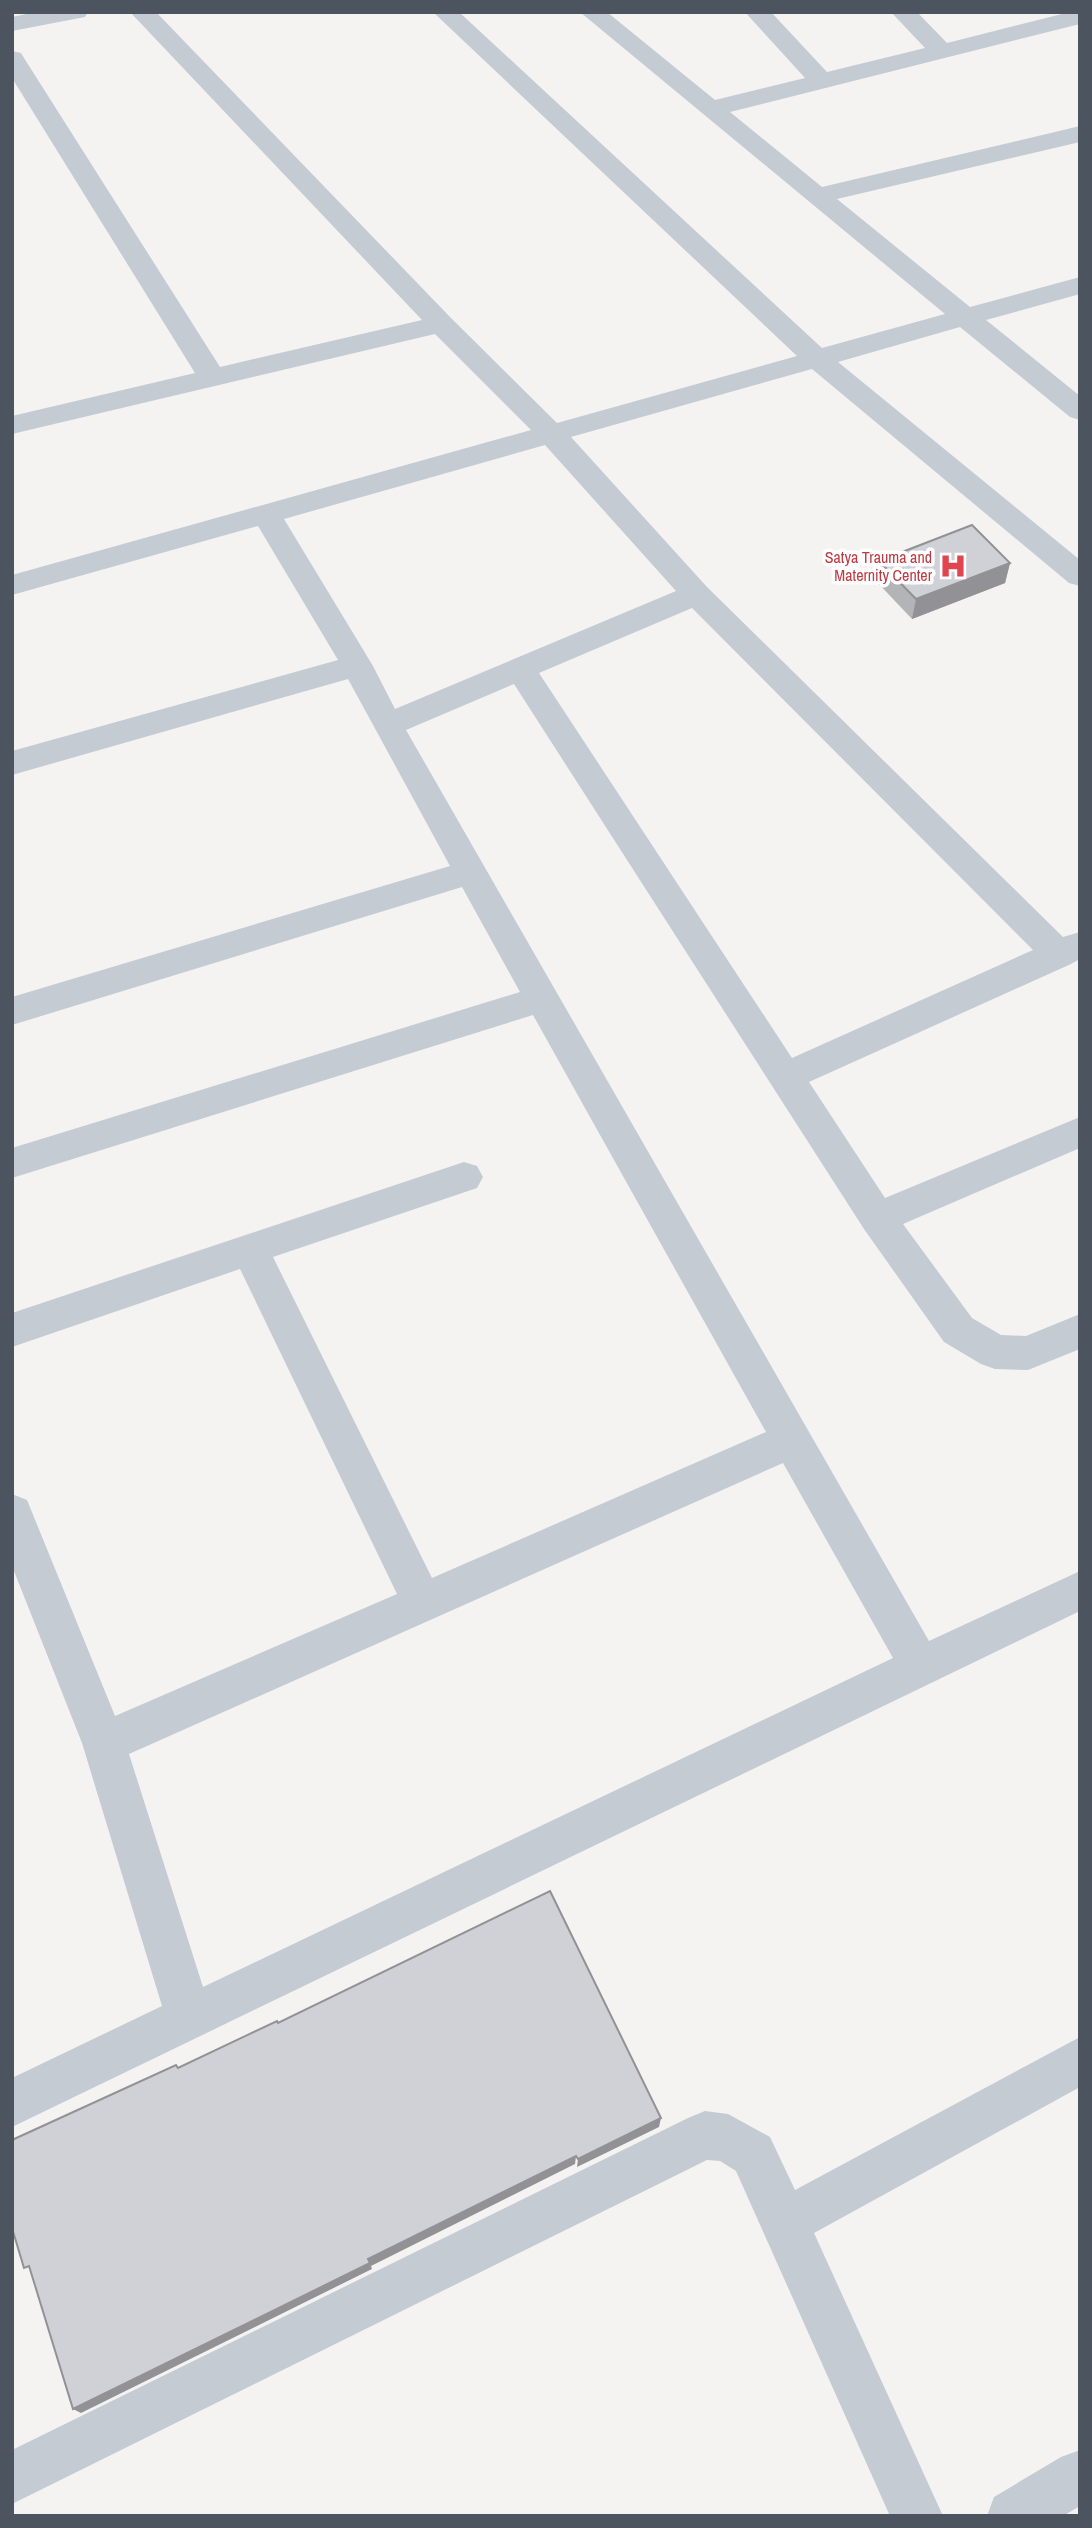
<svg xmlns="http://www.w3.org/2000/svg" width="1092" height="2528" font-family="'Archivo Narrow',sans-serif">
  <rect width="100%" height="100%" fill="#f4f3f2"/>
  <g fill="none" stroke-linecap="round" stroke-linejoin="round">
    <path fill="#c4cbd3" fill-rule="evenodd" d="M36,12H88L85,17L12,31V17Z
      M130,12H156L451,318L557,423L797,356L433,12H459L822,348L945,314L580,12H607L715,100L805,78L745,12H771L827,72L925,48L891,12H917L947,43L1070,12H1080V24L730,112L822,187L1080,126V142L837,199L970,307L1080,277V294L986,320L1080,396V420L1070,417L960,327L838,362L1080,560V586L1069,583L812,369L571,437L707,587L1063,937L1080,932V959L1071,964L809,1082L885,1198L1080,1117V1148L903,1224L972,1318L1001,1335L1026,1336L1080,1314V1349L1028,1370L995,1369L981,1364L944,1342L864,1229L514,684L406,730L929,1641L1080,1571V1611L12,2127V2078L162,2006L82,1743L12,1566V1494L27,1500L115,1716L397,1594L240,1269L12,1347V1313L464,1162L477,1166L483,1177L477,1188L273,1257L432,1578L766,1432L533,1015L12,1178V1148L520,992L462,887L12,1025V997L450,866L348,679L12,775V751L338,660L258,526L12,595V575L531,430L435,334L12,434V416L195,373L12,78V51L21,53L24,58L220,367L422,320ZM545,445L676,591L395,709L373,666L284,519ZM692,608L1033,950L792,1058L539,673ZM783,1463L893,1658L203,1987L129,1754Z
      M1080,2037V2087L814,2233L943,2516H890L736,2171L720,2161L707,2160L12,2504V2450L688,2118L705,2111L728,2114L770,2137L795,2190Z
      M1080,2450V2506L1063,2516H987L994,2497L1061,2457Z"/>
  </g>
  <path fill="#b3b4b8" d="M879,561L1010,563L1005,583L912,619L876,581Z"/>
  <path fill="#929296" d="M1010,563L1005,583L912,619L916,599Z
    M661,2118L659,2127L577,2167L578,2159Z
    M576,2156L575,2164L371,2266L368,2259Z
    M370,2263L372,2269L81,2413L73,2409Z"/>
  <path fill="#d0d1d6" stroke="#929296" stroke-width="2" d="M972,525L1010,563L916,599L879,561Z
    M550,1891L661,2118L578,2159L576,2156L368,2259L370,2263L73,2409L29,2266L24,2268L12,2228V2140L176,2065L178,2068L277,2021L278,2023Z"/>
  <defs>
    <symbol id="hospital-bare" viewBox="-9 -9 18 18"><path d="M-5-5h3v3.5h4V-5h3V5h-3V1.5h-4V5h-3Z" fill="#e0444e" stroke="#fff" stroke-width="2.5" paint-order="stroke"/></symbol>
  </defs>
  <g fill-rule="evenodd">
    <use href="#hospital-bare" x="934" y="547" width="38" height="38"/>
  </g>
  <g text-anchor="middle" dominant-baseline="central" stroke-width="7" stroke-linejoin="round" paint-order="stroke">
    <g font-size="16" fill="#be3a42" stroke="#fff" text-anchor="end">
      <text x="932" y="557">Satya Trauma and<tspan x="932" dy="18">Maternity Center</tspan></text>
    </g>
  </g>
  <rect width="1092" height="2528" fill="none" stroke="#4b545f" stroke-width="28"/>
</svg>
